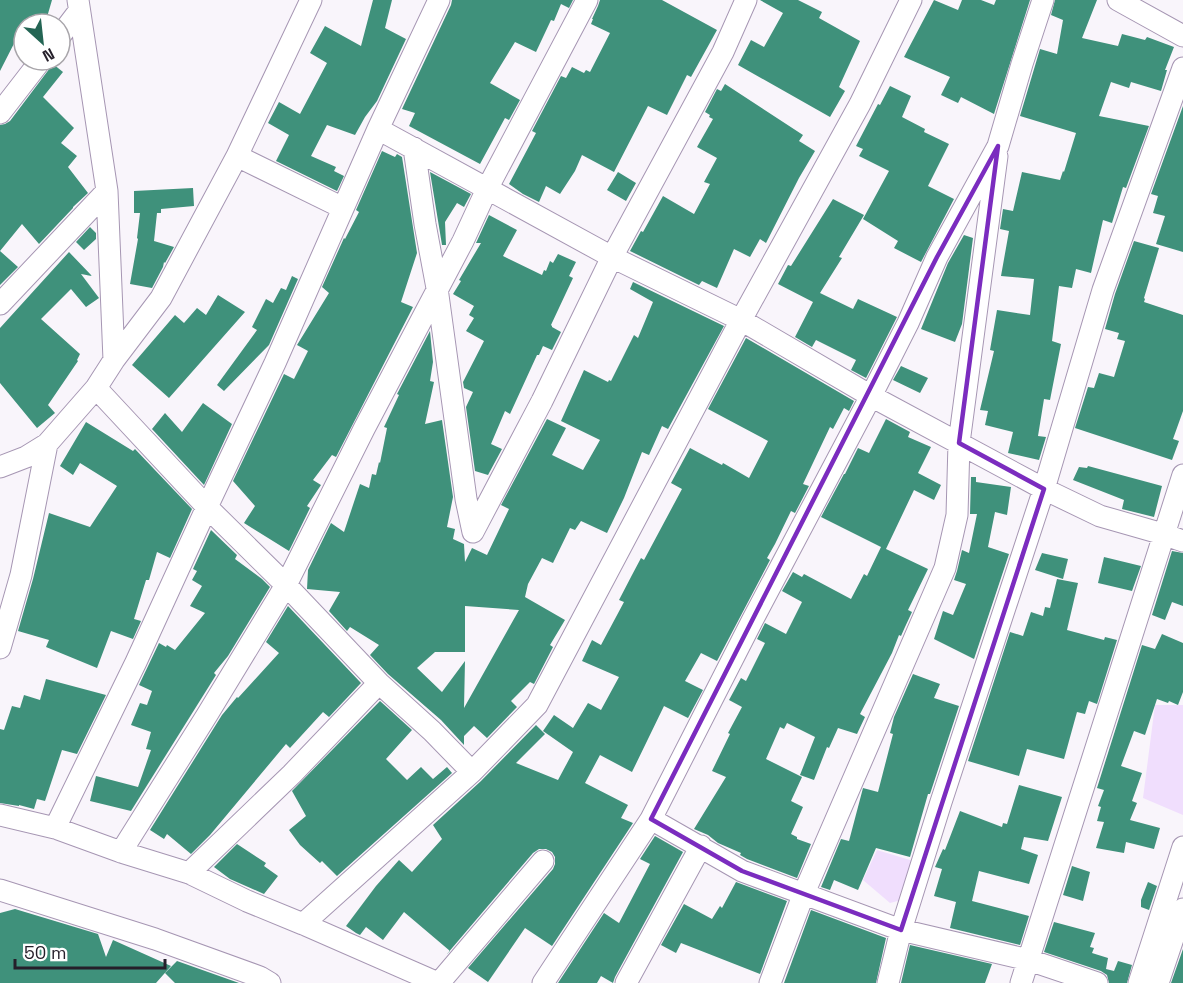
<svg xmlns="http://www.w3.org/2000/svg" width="1183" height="983" font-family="'Space Grotesk',sans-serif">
  <rect width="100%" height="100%" fill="#f9f5fb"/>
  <path fill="#f0defd" d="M1155,705H1183V815L1143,798Z
    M877,850L920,863L909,898L890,903L863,880Z"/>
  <path fill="#3f917b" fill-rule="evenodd" d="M0,0H52L45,24H24L0,71Z
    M373,0H392L385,28L406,39L377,101L365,117L355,135L327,125L311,156L336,167L334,171L344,176L337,191L276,161L289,135L268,123L279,102L300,114L327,63L310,53L325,26L361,46Z
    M452,0H573L569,8L561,4L554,21L551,20L536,52L515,42L490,83L520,100L509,120L505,118L480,164L409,126L415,113L402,109L451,5Z
    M600,0H662L717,30L691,77L687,75L667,115L648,106L614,172L582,155L575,171L560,194L546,186L539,202L523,194L509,184L536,133L532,131L561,76L566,78L572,67L584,73L586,70L590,72L610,33L591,24L593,19H592L598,6Z
    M760,0H798L822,12L819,18L860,41L839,87L845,91L830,117L738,65L751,40L764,47L783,13Z
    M934,0L958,10L962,0H981L994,5L996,0H1030L994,114L961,97L958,103L941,95L950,77L904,57Z
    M1055,0H1097L1082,38L1118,46L1122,34L1145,40L1147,37L1174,47L1165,70H1167L1161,91L1131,82L1129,88L1111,82L1099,116L1149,126L1126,188L1123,187L1112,223L1103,220L1091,273L1076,269L1072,288L1059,286L1052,341L1061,344L1050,400L1044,399L1038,436L1046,437L1039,460L1008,453L1013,432L985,425L988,411L980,410L994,351L990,350L997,310L1030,315L1034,279L1001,276L1009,231L1000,229L1003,209L1013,211L1022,172L1060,180L1063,171L1064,172L1076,133L1020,116L1040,49L1057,54L1063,20L1051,15Z
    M53,64L63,72L43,97L74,128L61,143L77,156L68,167L88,193L73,207V208L39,244L22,224L0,251L18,267L0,285V125L5,124L10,121Z
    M725,84L803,135L799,141L815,151L799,178L766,243L760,239L750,257L734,249L717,288L702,281L699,285L630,251L641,231L643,232L663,196L694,214L710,184L704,182L717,158L697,147L713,119L709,117L710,115L705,112L717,89L721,91Z
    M890,86L911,96L902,117L925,129L924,132L949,144L928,186L954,199L921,262L894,248L898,241L863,219L889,171L859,156L863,149L856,146L878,104L880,105Z
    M1183,106V252L1156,244L1165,216L1153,213L1158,196L1151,194Z
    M382,151L395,157L397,154L402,157L417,253L401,302L413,307L336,457L332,455L313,480L321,485L307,506L310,508L289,551L244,523L255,506L233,481L284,374L294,379L308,351L297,345L329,293L322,287L344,238L345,239L359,212L356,210Z
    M430,172L471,194L464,207L457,203L445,222L446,245H442Z
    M618,172L636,183L626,201L607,190Z
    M193,188L194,206L161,209V213H157L154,241L174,247L165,263L164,262L163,267L152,288L130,284L138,239L137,238L140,213H134V191Z
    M833,199L864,215L839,257L842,258L820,293L853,309L858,299L897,317L866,378L851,370L856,360L816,340L812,347L795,337L813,302L778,284L788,265L791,266Z
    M489,215L517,230L503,256L542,275L544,270L546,271L550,261L553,263L558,254L576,262L569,276L573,278L551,325L552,326V327L561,332L552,350L543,346L539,355H537L510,414L505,411L491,444L502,449L488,475L475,471L466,407L473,392L464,388L463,382L484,341L466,331L474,318L469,315L474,306L453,294L461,281L459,280L481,243H476Z
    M90,227L96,233V239L84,250L76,242Z
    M964,235L973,238L962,324L955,342L921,329L948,263Z
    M1134,241L1159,248L1144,298L1145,299L1144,302L1183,315V411L1173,439L1179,441L1172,460L1075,428L1088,387L1094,388L1099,373L1114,377L1125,341L1117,339L1119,333L1105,329L1115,294Z
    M69,252L92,276L81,274L99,298L86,307L71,289L41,319L80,354L77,360L78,361L48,405L55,413L37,428L0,383V328Z
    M292,276L298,279L269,345L224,391L217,385L257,330L252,327L266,299L273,303L281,288L286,290Z
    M633,282L724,326L668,429L662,426L649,455L642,452L624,498L607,533L581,521L575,530L570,528L553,563L542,558L528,584L525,597L565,620L550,645L553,647L534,684L530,682L511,701L517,707L487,738L474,726L464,736V745L441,720L388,674L370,655L379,645L350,627L347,631L329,611L340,592L307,589L308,570L331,523L344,532L360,484L369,488L372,474L376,475L379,462L380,463L387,428L384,427L399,395L397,394L430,331L433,362L430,381L434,382L425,424L442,420L453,497L447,527L455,529L453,539L464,544L465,562L472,548L487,555L509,509L501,505L547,419L566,428L552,455L583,470L600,440L561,421L584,370L608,382L609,380L611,381L634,335L638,338L653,302L630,289ZM465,606L519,610L464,708L465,661L442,692L417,668L435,652H465Z
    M218,295L245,312L169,398L132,365L175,315L184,323L197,308L206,315Z
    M746,338L854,401L849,411L844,408L833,429L830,427L803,484L809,486L795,513L791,511L775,544L767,558L770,560L717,661L701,653L685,681L703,690L688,718L664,706L632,772L600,755L585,783L628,805L621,818L633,823L552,946L525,928L488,982L468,968L553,869L555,864V857L552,852L546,849H539L533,853L447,954L450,951L404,912L383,940L366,927L360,935L356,933L346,926L376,886L399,860L412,872L442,839L433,825L481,781L536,725L545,734L516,763L558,780L573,752L543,731L554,715L573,728L588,703L601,710L619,677L582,661L592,640L601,645L624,602L619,600L632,575L641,558L644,560L682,489L671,483L690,448L722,465L723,463L749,478L768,441L708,409Z
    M901,366L928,378L920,393L893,380Z
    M203,403L232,424L204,485L152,429L165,413L182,432Z
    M886,419L910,432L908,437L931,447L918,473L941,485L934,500L914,490L886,549L928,569L908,610L912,612L905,627L901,636L899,635L892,653L860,714L865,717L857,734L838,728L829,748L827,747L814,780L800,775L815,737L787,723L784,729L780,727L766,759L802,777L791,801L803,807L791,834L797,837V839L811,844L797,878L747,859L740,855L741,853L718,843L708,835L694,829L726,777L712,771L730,734L728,733L742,707L729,700L741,678L746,681L765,643L757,639L765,623L786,634L802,602L782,591L793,572L802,577L804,574L851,599L864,574L867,576L881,547L821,517L844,474H845L858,448L869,453Z
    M86,422L133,451L135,449L192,509L170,558L157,552L149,580H146L134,619L141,621L133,639L111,631L97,668L46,647L49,640L18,631L33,579L49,513L90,527L117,486L80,463L73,475L60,466Z
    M1088,466L1162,486L1154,517L1122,509L1124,500L1073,480L1079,467L1087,468Z
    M971,477H976V482L1011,487L1007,515L995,512L988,547L1009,554L974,659L934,639L943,611L953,615L966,584L954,580L957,571L962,550L969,553L977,514H970Z
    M211,530L237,555L235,559L262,579L270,587L228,656L214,673L216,675L131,811L90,801L96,776L138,787L151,750L146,749L151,732L131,725L140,703L147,705L152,691L139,685L159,643L166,647L167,645L175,650L205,613L190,606L202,586L192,580L197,571L193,569Z
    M1172,551L1183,553V606L1172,602L1165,620L1152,615Z
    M1042,553L1068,559L1063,579L1035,570Z
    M1104,557L1141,566L1132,591L1098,583Z
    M1057,579L1078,583L1067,630L1104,640L1105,637L1117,640L1097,704L1089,701L1085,714L1077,712L1064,759L1027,749L1019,776L968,761L1010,632L1023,636L1031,612L1043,616L1045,607L1050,608Z
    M288,606L361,683L329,717L323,712L290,748L286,744L210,835L191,854L167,834L164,839L150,830L222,715L237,697L238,698L279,653L266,642Z
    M1162,634L1183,643V692L1178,705L1169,701L1168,703L1157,699L1145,735L1134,731L1121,766L1142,773L1132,801L1137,803L1130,820L1160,828L1154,849L1126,842L1124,853L1096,848L1104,822L1097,821L1101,807L1098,806L1104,790L1097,788L1142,645L1155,649Z
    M913,674L940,684L934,698L959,706L930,794H928L910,857L876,848L858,890L834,880L830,890L821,887L841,839L849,841L863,788L878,792L893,734L890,733L894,717Z
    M46,679L106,695L77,754L62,750L45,801L37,799L34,809L19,805V806L0,803V729L4,730L12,706L20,708L24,695L40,700Z
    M380,701L412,730L386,759L407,780L421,767L433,779L447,767L452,773L337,876L322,861L320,863L300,845L289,830L306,816L292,791Z
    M1019,785L1062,797L1048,841L1024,837L1021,849L1038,855L1029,884L979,871L972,901L1029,916L1020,945L950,928L956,902L934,896L942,869L935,867L943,849L945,850L960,811L1002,827L1003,823L1007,824Z
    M655,836L683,852L615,977L613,983L601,976L597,983H558L604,913L619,923L650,864L640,859Z
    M237,844L266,863L264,866L278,876L264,894L230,879L214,867Z
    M1072,866L1090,872L1083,901L1063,895Z
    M736,882L787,901L760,974L681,943L676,953L661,945L684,904L712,919L720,906L722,908Z
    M1148,882L1157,886L1149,910L1141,907V900Z
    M15,909L98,934L106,957L113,940L171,966L156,983H0V913Z
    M811,910L886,938L876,983H784Z
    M1054,922L1095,933L1090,947L1094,948L1092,953L1108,958L1106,969L1114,971L1118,961L1132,965L1127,983H1109L1107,975L1101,971L1044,952Z
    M910,945L992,964L985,983H901Z
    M1183,949V983H1171Z
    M177,961L239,983H175L165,973Z"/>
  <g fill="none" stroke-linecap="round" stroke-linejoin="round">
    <defs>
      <path id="street" d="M78,0L107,191L114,360
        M1118,0L1183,36
        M60,36L79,11
        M0,113L41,60
        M378,129L612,257L741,320L871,396L1044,489L1100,516L1163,534L1183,541
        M414,148L425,224L437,288L466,499L473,532
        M237,156L343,208
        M0,304L107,191
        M96,388L207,507L286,585L379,683L432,731L472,772
        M0,467L26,457L47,444
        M473,532L542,401L612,257L723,52L746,0
        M0,648L21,575L47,444L96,388L114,360L161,298L237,156L311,0
        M0,815L55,828L121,852L189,873L247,901L303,924L438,983
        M651,819L742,871L901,930L1029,960L1097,983
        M55,828L136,662L207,507L275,363L378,129L439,0
        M121,852L207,715L286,585L364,429L463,241L487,189L587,0
        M189,873L292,774L379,683
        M0,890L155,939L260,977L270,983
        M303,924L472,772L537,705L741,320L860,104L911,0
        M439,983L543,861
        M543,983L651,819L752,621L871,396L908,323L937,257L998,146L1022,64L1043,0
        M626,983L701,846
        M770,983L804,893L945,568L957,515L959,443L997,156
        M888,983L901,930L941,802L1044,489L1103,290L1183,68
        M1021,983L1183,475
        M1139,983L1183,847
        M1158,983L1183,909"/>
    </defs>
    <use href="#street" stroke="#a696b3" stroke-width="23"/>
    <use href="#street" stroke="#fff" stroke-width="21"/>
  </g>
  <path fill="none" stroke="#7b2cbf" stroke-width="4.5" stroke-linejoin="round" d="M998,146L959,443L1044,489L901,930L742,871L651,819L937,257Z"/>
  <g transform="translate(42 42) rotate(153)"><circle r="28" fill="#ffffff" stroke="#a8a5aa" stroke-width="1.5"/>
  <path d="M0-4.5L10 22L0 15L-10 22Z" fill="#246554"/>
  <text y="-9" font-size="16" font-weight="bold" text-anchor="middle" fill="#251f2a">N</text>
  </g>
  <path d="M15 959v9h150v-9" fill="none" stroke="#251f2a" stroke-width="3"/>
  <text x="24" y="959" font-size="18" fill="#251f2a" stroke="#ffffff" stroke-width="4.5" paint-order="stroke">50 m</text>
</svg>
